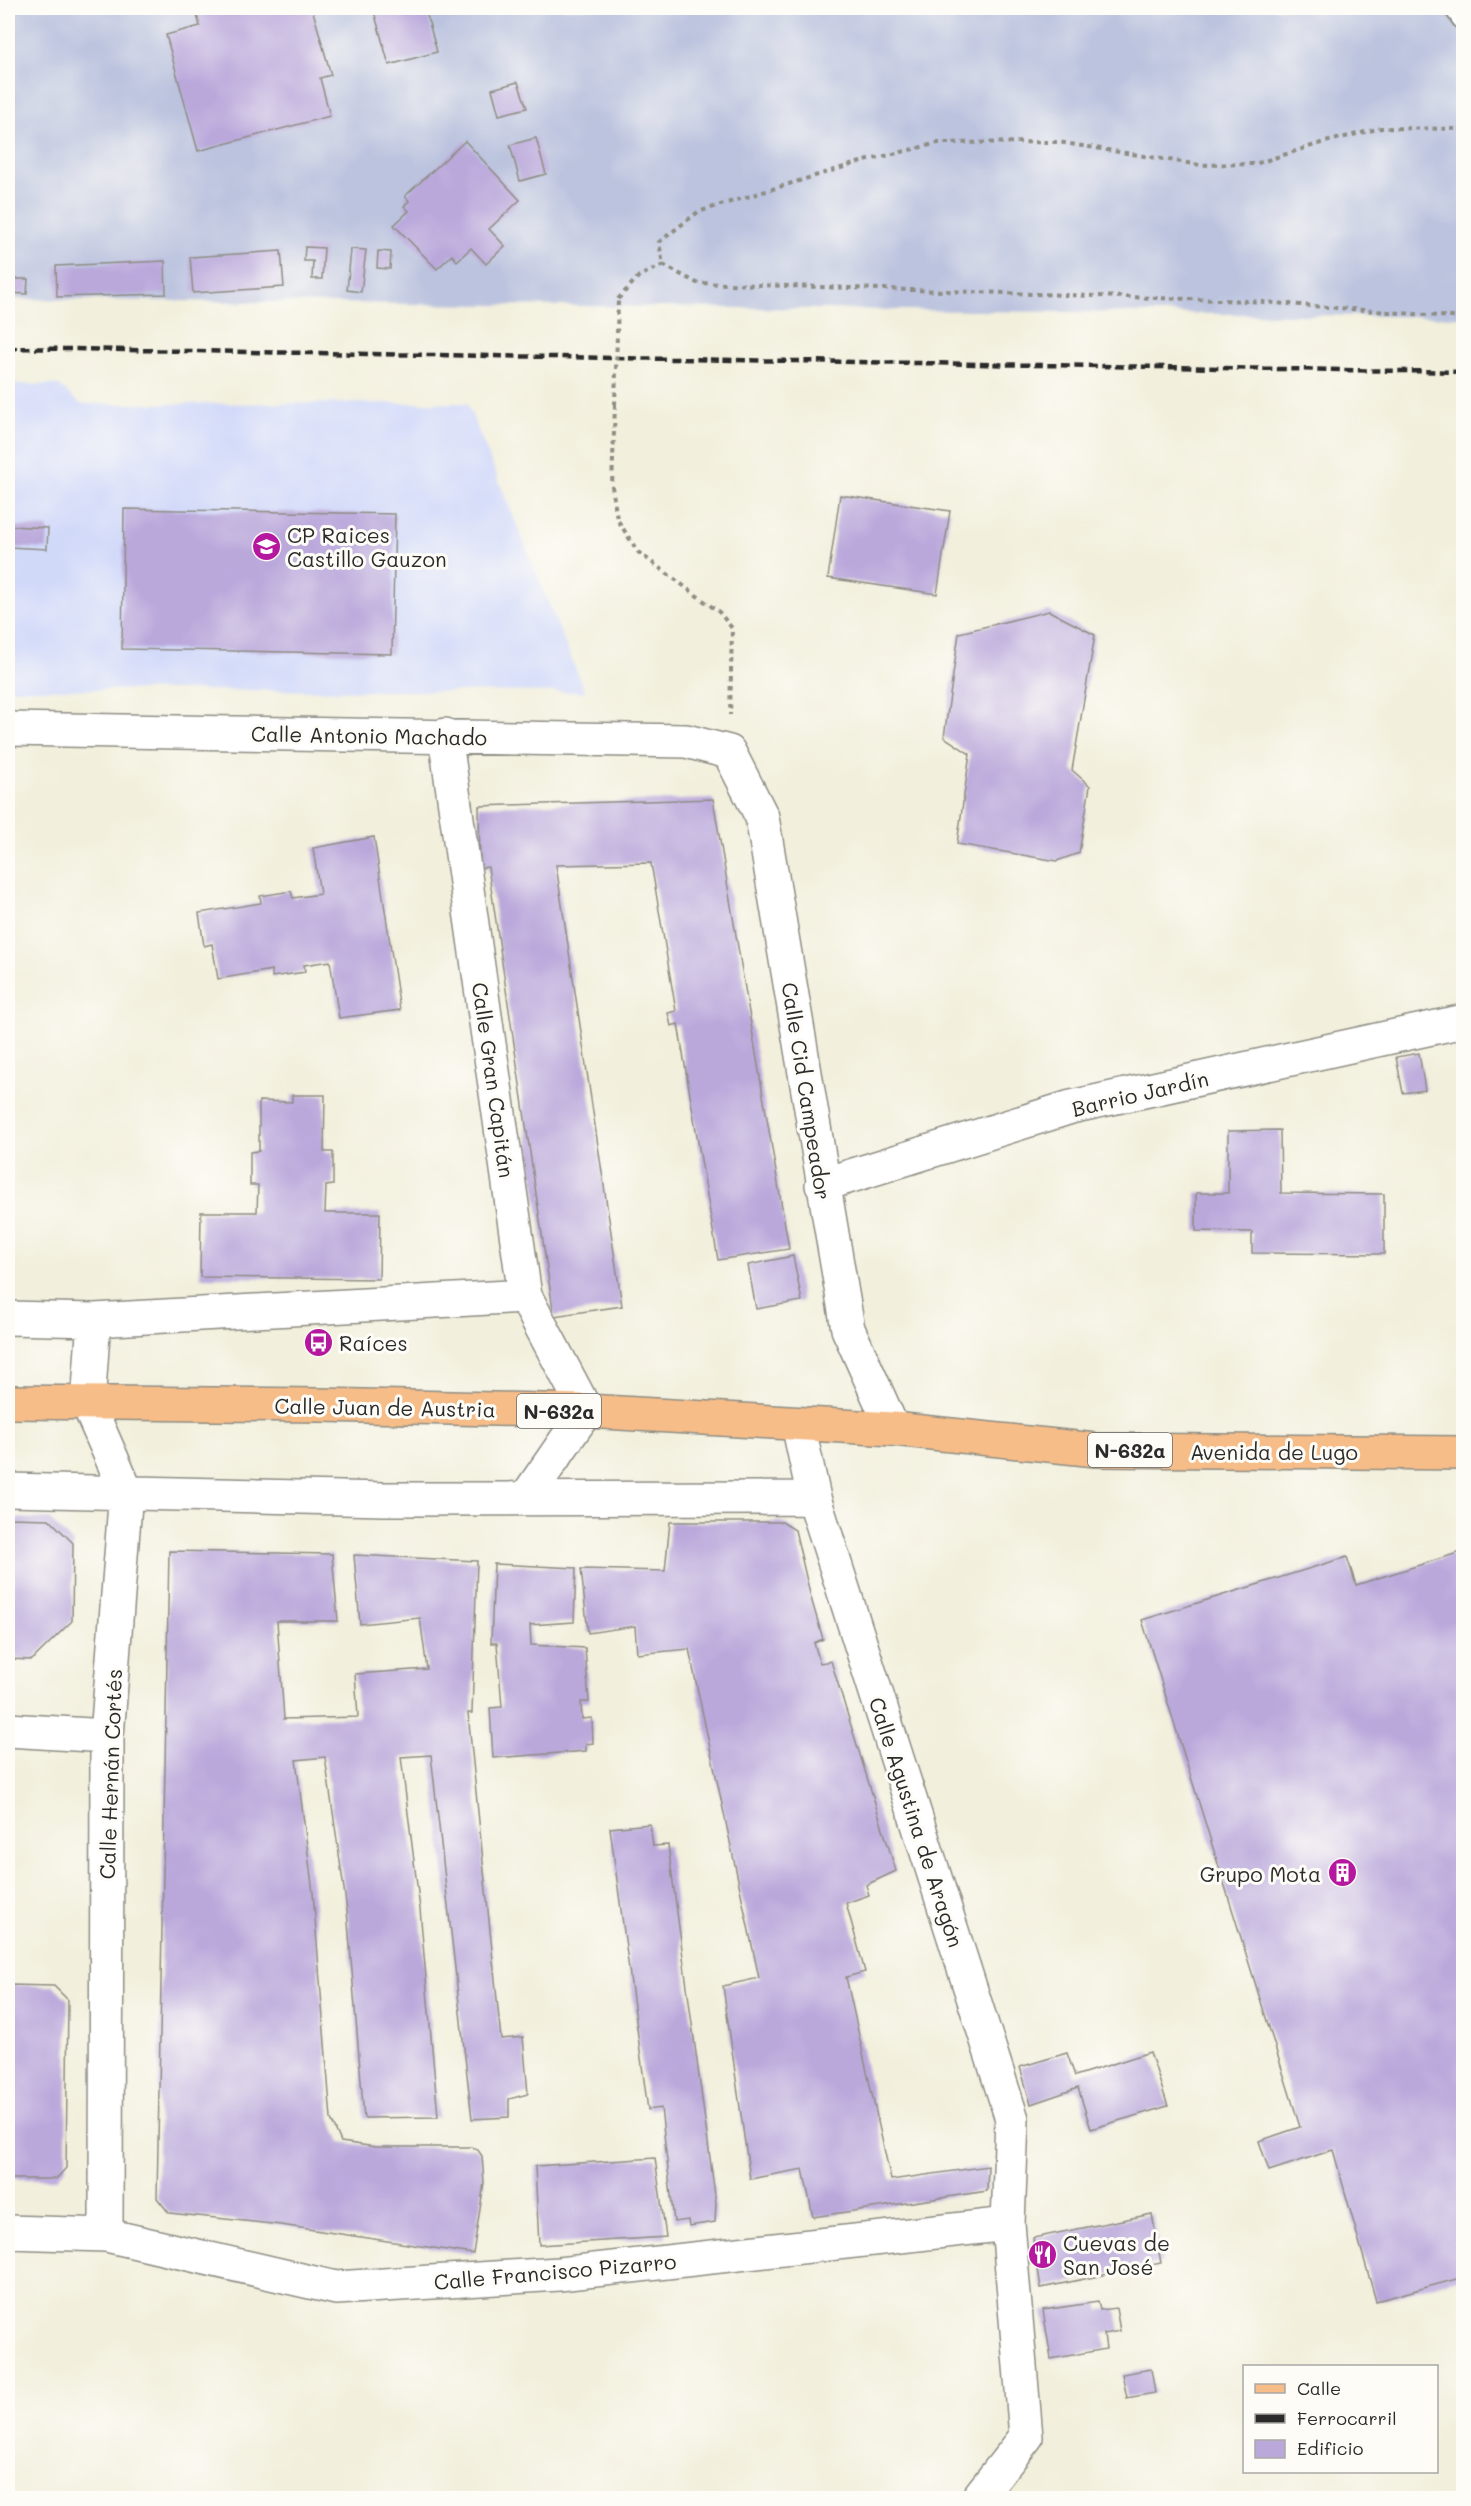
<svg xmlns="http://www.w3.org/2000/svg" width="1471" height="2506" font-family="Mali,sans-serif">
  <rect width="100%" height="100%" fill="#fdfcf7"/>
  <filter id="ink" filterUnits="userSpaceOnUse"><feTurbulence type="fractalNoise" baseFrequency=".0167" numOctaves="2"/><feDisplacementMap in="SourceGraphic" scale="12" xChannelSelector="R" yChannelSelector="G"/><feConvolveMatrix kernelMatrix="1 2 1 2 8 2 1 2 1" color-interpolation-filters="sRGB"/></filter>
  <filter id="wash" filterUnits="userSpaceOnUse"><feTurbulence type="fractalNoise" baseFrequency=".008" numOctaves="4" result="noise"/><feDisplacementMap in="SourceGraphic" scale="24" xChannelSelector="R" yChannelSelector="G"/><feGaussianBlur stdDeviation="1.35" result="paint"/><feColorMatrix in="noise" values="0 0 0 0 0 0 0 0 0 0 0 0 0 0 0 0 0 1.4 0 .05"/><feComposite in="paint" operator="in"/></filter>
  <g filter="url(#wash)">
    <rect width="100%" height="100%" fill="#f2efdc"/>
    <path fill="#d1d9f9" d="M8,384L58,385L81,404L467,403L585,692L8,689Z"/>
    <path fill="#bbc3de" d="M8,8H1463V317L8,299Z"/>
    <g id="blocks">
      <path fill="#baa8db" d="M195,8H312L331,75L320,78L330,116L198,151L166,35L200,26Z
        M373,8H425L437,52L389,65Z
        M518,82L527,108L499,115L492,89Z
        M536,138L546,174L520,181L510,145Z
        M465,141L520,200L489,229L505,246L486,264L471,248L457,261L452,255L437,269L394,225L409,211L404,206L409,201L405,196Z
        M305,247L324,248L322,279H312L313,261H304Z
        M351,249L366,250L361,292L347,290Z
        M281,251L284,287L193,293L190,257Z
        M378,251L391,252L390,269L377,268Z
        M165,261L166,294L57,297L56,266Z
        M8,279H28L27,294L8,293Z
        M8,427H10L11,526L48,528L47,549L8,547Z
        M840,495L950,511L937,594L828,578Z
        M124,509L395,514L392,654L122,649Z
        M1049,611L1095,635L1072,770L1090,786L1079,853L1057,861L957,844L970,754L944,737L959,633Z
        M713,799L789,1249L718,1260L678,1024L671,1026L668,1013L676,1011L651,863L556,865L622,1306L554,1316L488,867L480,868L479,806Z
        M374,837L400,1010L339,1018L330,961L304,965L305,972L272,977V970L218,979L212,944L204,946L199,913L261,903L260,896L291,891L293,898L320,894L313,848Z
        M1419,1053L1425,1090L1403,1093L1396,1057Z
        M292,1095H325L324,1152H333V1185L326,1186L325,1213H380L379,1279L200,1277L201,1212H257L258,1185H250V1152L259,1151V1101L292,1102Z
        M1280,1130L1281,1193L1384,1194V1254L1252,1253V1232L1196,1231V1193H1228V1131Z
        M793,1256L802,1301L756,1309L748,1265Z
        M8,1518L49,1519L73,1543L72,1621L32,1660L8,1659Z
        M670,1522H782L795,1530L811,1598L823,1639L814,1643L820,1663L831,1661L896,1871L866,1885L869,1895L846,1903L865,1972L846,1977L891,2180L988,2166L987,2191L813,2217L803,2169L750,2179L723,1986L759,1978L689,1649L637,1654L635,1626L588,1633L581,1569L665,1571Z
        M169,1551L332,1554L338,1621H277L284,1719L358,1717L355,1674L427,1669L420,1618L360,1624L354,1555L477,1561L472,1713H468L501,2039L523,2037L528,2094L509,2099V2117L472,2119L431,1755L401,1757L420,1909L438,2117L364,2118L347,1910L325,1757L296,1760L313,1893L331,2119L341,2142L376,2147H471L478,2150L482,2156L484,2183L473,2254L281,2225L169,2213L157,2198Z
        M1464,1551V2277L1376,2301L1333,2150L1269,2171L1259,2141L1300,2127L1142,1620L1347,1557L1356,1585Z
        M494,1564L576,1568L574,1622L530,1625L531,1645L585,1648L589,1702H581L582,1719L592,1718L593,1743L586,1744V1751L493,1758L490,1708L502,1707L497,1643H491Z
        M650,1824L653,1846L668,1845L716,2203L715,2222L689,2226L688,2220L674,2222L661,2108L648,2110L610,1828Z
        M8,1985L54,1986L68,2000L66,2168L56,2179H8Z
        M1150,2052L1168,2106L1091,2129L1078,2088L1031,2104L1020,2067L1067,2053L1075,2076Z
        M655,2158L666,2237L539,2245L535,2166Z
        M1152,2214L1161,2263L1041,2288L1033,2238Z
        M1098,2302L1100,2310L1116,2308L1120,2331L1104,2334L1106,2349L1051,2359L1043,2310Z
        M1151,2369L1155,2393L1127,2398L1122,2374Z"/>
    </g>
  </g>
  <g filter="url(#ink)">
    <use href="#blocks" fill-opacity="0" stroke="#8e8d84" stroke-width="1.5"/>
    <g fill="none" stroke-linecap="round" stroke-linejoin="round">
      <defs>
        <path id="lane" d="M1456,8L1464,19"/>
        <path id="street" d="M8,729L686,741L729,752L762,817L848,1329L893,1429
          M445,735L525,1296L586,1411L526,1498
          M822,1185L1071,1107L1464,1021
          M8,1318L94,1320L525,1296
          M94,1320L88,1404L126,1491L107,1736L106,2235
          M798,1424L814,1498L1012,2119L1008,2224L1026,2437L978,2498
          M8,1490L384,1499L814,1498
          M8,1730L107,1736
          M8,2232L106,2235L336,2288L559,2274L1008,2224"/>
        <path id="primary" d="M8,1402L319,1405L586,1411L893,1429L1096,1450L1464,1453"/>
      </defs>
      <use href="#lane" stroke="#8e8d84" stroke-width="26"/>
      <use href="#street" stroke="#8e8d84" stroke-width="36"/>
      <use href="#primary" stroke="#8e8d84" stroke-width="36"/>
      <path stroke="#8e8d84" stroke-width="4" stroke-dasharray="4.5 4.5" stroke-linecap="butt" d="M1464,129L1381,128L1321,143L1255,164L1200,165L1058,142L938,143L857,163L698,212L659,242L663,265L697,283L1250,301L1464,318
        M618,299L639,276L663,265
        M615,405L612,486L617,519L638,552L719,612L732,628L730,715"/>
      <use href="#lane" stroke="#fff" stroke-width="22"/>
      <use href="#street" stroke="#fff" stroke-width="33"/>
      <use href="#primary" stroke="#f7bd88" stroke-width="33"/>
      <path stroke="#2b2b2b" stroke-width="4.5" stroke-dasharray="9 4.5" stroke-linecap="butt" d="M8,348L1464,372"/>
      <path stroke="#8e8d84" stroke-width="4" stroke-dasharray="4.5 4.5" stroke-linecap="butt" d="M615,405L618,299"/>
    </g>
  </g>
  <defs>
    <symbol id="school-disc" viewBox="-11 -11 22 22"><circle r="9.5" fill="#b5179e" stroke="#fdfcf7"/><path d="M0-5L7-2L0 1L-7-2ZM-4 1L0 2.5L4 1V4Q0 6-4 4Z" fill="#fff"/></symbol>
    <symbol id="bus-disc" viewBox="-11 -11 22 22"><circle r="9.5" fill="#b5179e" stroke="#fdfcf7"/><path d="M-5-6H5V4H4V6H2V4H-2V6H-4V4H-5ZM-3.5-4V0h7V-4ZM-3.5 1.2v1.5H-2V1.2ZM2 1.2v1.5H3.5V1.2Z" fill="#fff"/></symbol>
    <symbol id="building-disc" viewBox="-11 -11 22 22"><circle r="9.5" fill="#b5179e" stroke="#fdfcf7"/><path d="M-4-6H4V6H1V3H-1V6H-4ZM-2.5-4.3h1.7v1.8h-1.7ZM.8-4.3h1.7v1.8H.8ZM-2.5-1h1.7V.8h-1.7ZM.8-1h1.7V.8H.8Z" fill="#fff"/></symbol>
    <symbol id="restaurant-disc" viewBox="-11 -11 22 22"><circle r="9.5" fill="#b5179e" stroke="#fdfcf7"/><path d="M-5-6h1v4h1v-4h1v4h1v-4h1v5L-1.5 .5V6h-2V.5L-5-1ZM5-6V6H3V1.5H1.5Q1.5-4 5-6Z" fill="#fff"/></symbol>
  </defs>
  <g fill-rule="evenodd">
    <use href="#school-disc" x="250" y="530" width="33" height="33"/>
    <use href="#bus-disc" x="302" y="1326" width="33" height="33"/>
    <use href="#building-disc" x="1326" y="1856" width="33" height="33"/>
    <use href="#restaurant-disc" x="1026" y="2238" width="33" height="33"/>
  </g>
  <g text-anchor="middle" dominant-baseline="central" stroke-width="6" stroke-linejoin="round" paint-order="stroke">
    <g fill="#fdfcf7" stroke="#6a6a68" stroke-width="1.5">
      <rect x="517" y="1394" width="84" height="34" rx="4.5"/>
      <rect x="1088" y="1433" width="84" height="34" rx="4.5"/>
    </g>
    <g font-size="20" font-weight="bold" fill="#2b2b2b">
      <text x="559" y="1411">N-632a</text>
      <text x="1130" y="1450">N-632a</text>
    </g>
    <g font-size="21" fill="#2b2b2b" stroke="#fdfcf7" text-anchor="start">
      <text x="287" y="534">CP Raices<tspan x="287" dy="24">Castillo Gauzon</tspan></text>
      <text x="339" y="1342">Raíces</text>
      <text x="1321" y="1873" text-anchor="end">Grupo Mota</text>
      <text x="1063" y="2242">Cuevas de<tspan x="1063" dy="24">San José</tspan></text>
    </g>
    <g font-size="21" fill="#2b2b2b" stroke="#fdfcf7">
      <text transform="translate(369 735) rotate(1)">Calle Antonio Machado</text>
      <text transform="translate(494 1080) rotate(82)">Calle Gran Capitán</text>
      <text transform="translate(807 1091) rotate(81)">Calle Cid Campeador</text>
      <text transform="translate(1140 1093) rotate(-13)">Barrio Jardín</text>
      <text transform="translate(385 1407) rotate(1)">Calle Juan de Austria</text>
      <text x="1274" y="1451">Avenida de Lugo</text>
      <text transform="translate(110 1774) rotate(-88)">Calle Hernán Cortés</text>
      <text transform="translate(917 1822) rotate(72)">Calle Agustina de Aragón</text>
      <text transform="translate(555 2271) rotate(-5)">Calle Francisco Pizarro</text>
    </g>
  </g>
  <rect width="1471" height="2506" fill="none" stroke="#fdfcf7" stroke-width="30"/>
  <rect x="1243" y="2365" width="195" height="108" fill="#fdfcf7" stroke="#a9a8a5" stroke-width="1.5"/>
  <rect x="1255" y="2384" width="30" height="9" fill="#f7bd88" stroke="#a9a8a5" stroke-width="1.5"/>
  <text x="1297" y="2395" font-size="18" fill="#2b2b2b">Calle</text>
  <rect x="1255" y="2414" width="30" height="9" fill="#2b2b2b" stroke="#a9a8a5" stroke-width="1.5"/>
  <text x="1297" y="2425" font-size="18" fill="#2b2b2b">Ferrocarril</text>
  <rect x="1255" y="2440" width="30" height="18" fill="#baa8db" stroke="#a9a8a5" stroke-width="1.5"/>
  <text x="1297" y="2455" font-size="18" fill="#2b2b2b">Edificio</text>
</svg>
